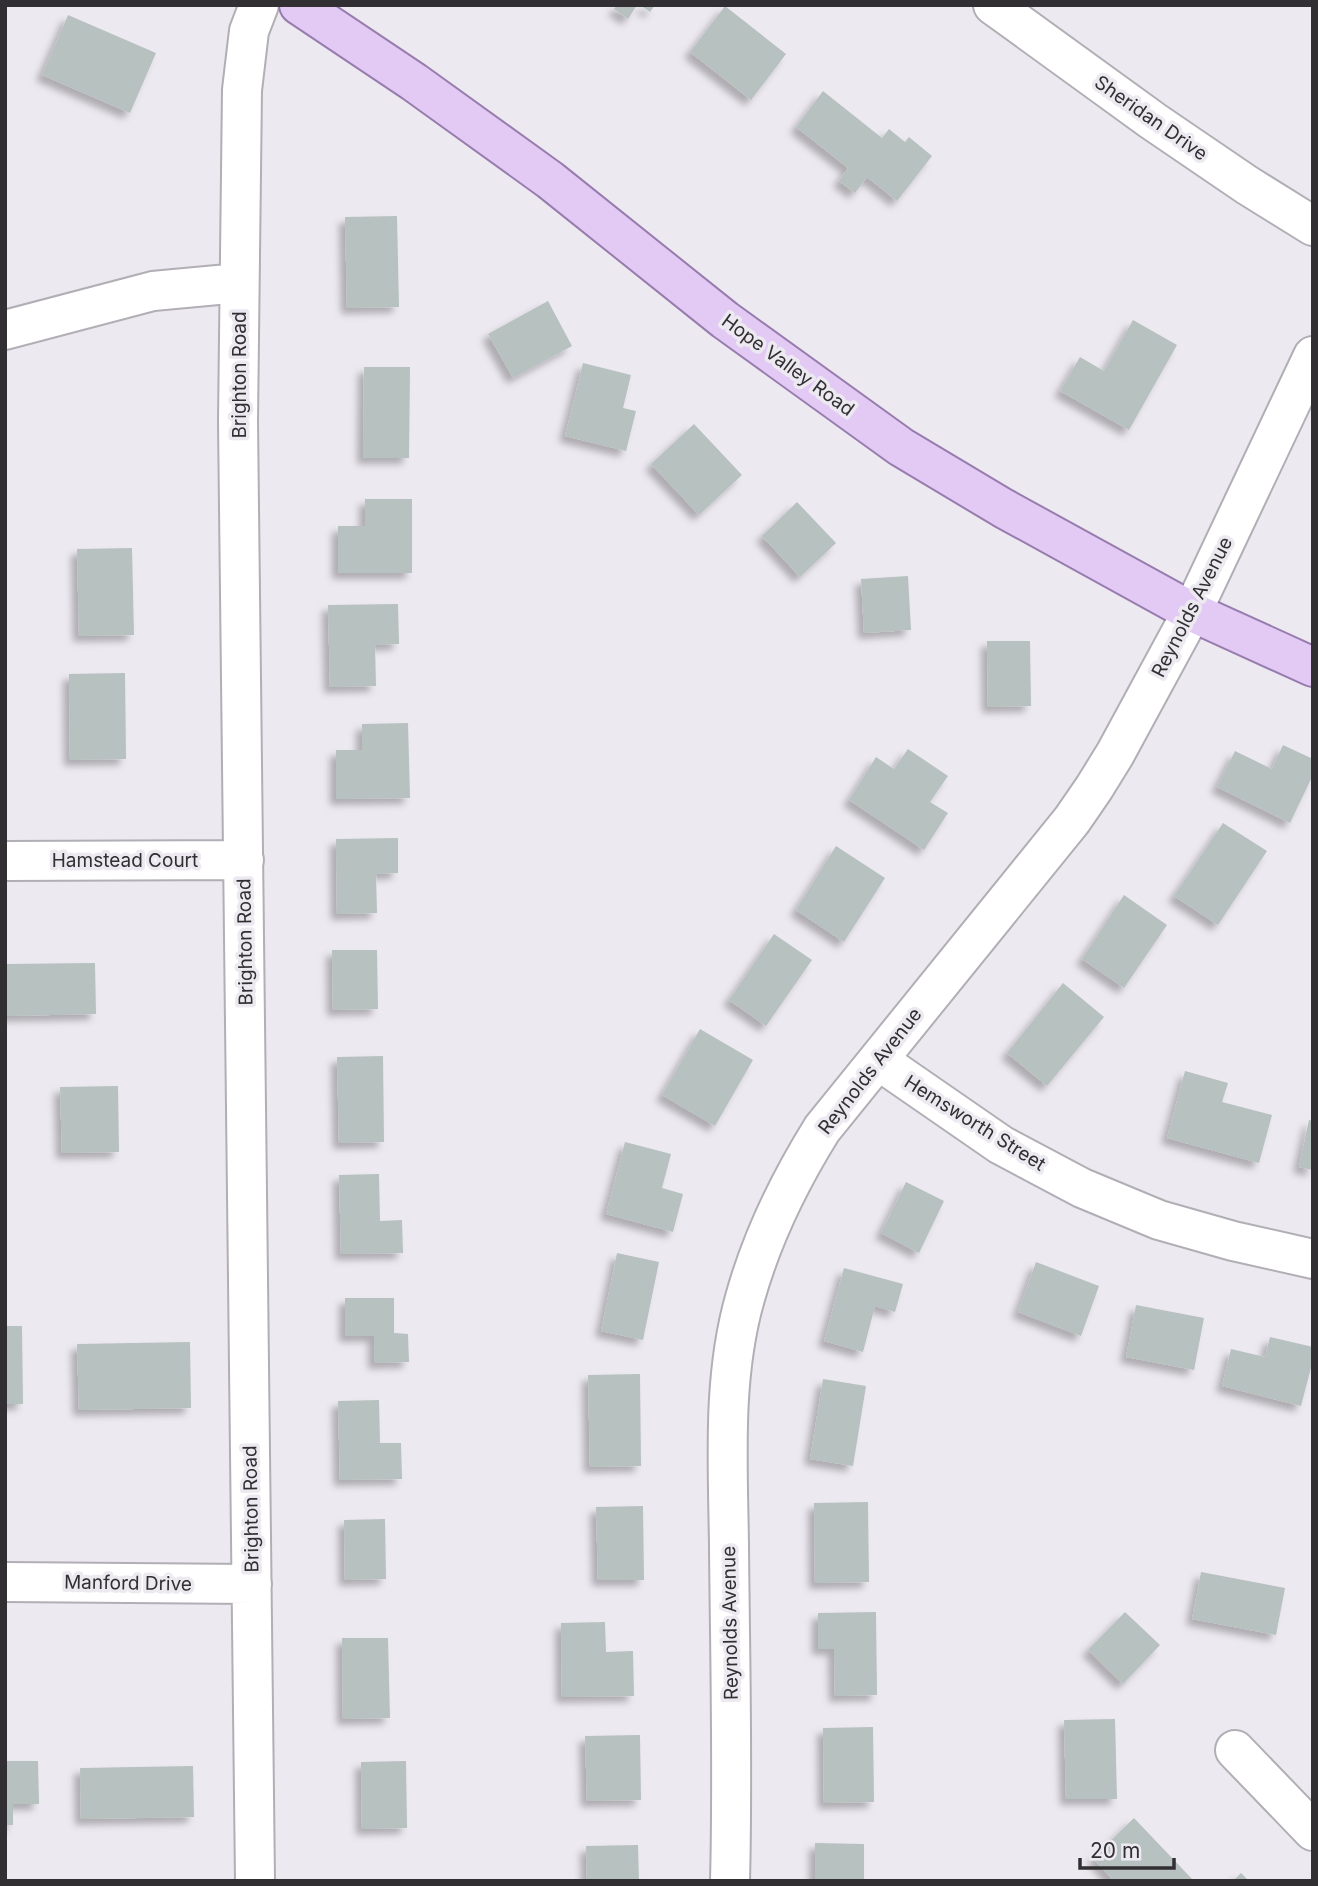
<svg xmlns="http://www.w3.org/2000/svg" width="1318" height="1886" font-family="Inter,sans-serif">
  <defs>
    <filter id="shadow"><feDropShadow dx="-6" dy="6" stdDeviation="3.5" flood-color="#0004"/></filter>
  </defs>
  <rect width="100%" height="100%" fill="#ede9f1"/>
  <path fill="#b7c1bf" filter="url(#shadow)" d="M617,5H637L628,19L614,9Z
    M640,5H655L650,12Z
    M725,6L786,54L751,100L690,52Z
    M68,15L156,53L130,113L42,75Z
    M823,91L882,138L889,129L905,142L909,137L932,156L897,201L867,177L855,193L839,181L848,168L796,127Z
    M397,216L399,307L347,308L345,217Z
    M548,301L572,346L513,378L488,334Z
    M1133,320L1177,345L1129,430L1060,391L1080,357L1104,371Z
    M583,363L631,375L623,408L636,411L626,451L565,436Z
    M364,367H410L409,458H363Z
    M694,424L742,475L699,515L651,464Z
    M365,499H412V573H338V526H365Z
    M797,502L836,543L800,577L762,536Z
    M132,548L134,635L79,636L77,549Z
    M908,576L911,630L864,633L861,579Z
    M398,604L399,644L375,645L376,686L330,687L328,605Z
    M987,641H1030L1031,706L988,707Z
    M125,673L126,759L70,760L69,674Z
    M408,723L410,798L336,799V750H362V724Z
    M1283,745L1313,759V775L1290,823L1217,787L1235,751L1272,769Z
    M908,749L948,776L930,802L948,813L924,850L849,800L876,757L894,769Z
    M1223,823L1267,851L1218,925L1174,896Z
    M398,838V873L376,874L377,913L337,914L336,839Z
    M836,846L885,878L844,942L796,910Z
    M1124,895L1167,925L1124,988L1082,959Z
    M774,934L812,960L766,1026L729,1000Z
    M332,950H377L378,1009L333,1010Z
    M95,963L96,1014L5,1016V964Z
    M1063,983L1104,1017L1047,1086L1007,1053Z
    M700,1029L753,1060L715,1126L662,1095Z
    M383,1056L384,1142L339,1143L337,1057Z
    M1185,1071L1228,1083L1222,1102L1272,1115L1259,1163L1167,1138Z
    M118,1086L119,1152L62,1153L60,1087Z
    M1309,1120L1313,1121V1170L1299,1167Z
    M625,1142L671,1154L662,1188L683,1194L673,1232L606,1214Z
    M379,1174L380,1221L402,1220L403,1253L341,1254L339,1175Z
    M906,1182L944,1201L919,1253L881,1233Z
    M617,1253L659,1262L643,1340L601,1331Z
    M1036,1262L1099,1286L1081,1336L1018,1312Z
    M844,1268L903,1284L895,1312L875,1306L863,1352L824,1341Z
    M345,1298H394V1333L408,1334L409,1362L374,1363V1336H345Z
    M1136,1305L1204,1318L1194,1370L1126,1357Z
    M5,1326H22L23,1404H5Z
    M1270,1337L1313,1347V1360L1301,1406L1222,1386L1231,1349L1265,1357Z
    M190,1342L191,1408L79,1410L77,1344Z
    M640,1374L641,1466L590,1467L588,1375Z
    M823,1379L866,1386L853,1466L810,1459Z
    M379,1400L380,1443H401L402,1479L340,1480L338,1401Z
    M868,1502L869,1582L815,1583L814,1503Z
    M643,1506L644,1580H598L596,1507Z
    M385,1519L386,1579L345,1580L344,1520Z
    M1201,1572L1285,1588L1276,1635L1192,1619Z
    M876,1612L877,1695L835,1696L834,1649H818V1613Z
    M1125,1612L1160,1645L1123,1684L1088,1650Z
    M605,1622L606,1652L633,1651L634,1696L562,1697L561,1623Z
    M342,1638H388L390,1718L343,1719Z
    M1115,1719L1117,1799H1066L1064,1720Z
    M873,1727L874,1802L824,1803L823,1728Z
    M640,1735L641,1800L587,1801L585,1736Z
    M5,1761H38L39,1804H13V1825H5Z
    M406,1761L407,1828L362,1829L361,1762Z
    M193,1766L194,1817L81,1819L80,1768Z
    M1134,1818L1192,1879L1189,1881H1114L1093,1858Z
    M815,1843L864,1844V1881H815Z
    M638,1845L639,1881H587L586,1846Z
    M1241,1873L1249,1881H1233Z"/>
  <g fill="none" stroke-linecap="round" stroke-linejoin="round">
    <defs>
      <path id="minor" d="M993,5L1153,121L1247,185L1313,226
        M5,330L153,291L239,283
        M5,861L244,860
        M878,1060L1001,1145L1082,1188L1159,1220L1233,1241L1313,1259
        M5,1582L252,1584
        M1235,1750L1313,1831
        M255,1881L238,421L242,90L249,31L259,5
        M730,1881C733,1769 730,1658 729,1546C728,1464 722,1378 745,1298C762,1237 789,1182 822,1129L1072,820L1094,788L1115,754L1192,612L1313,356"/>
      <path id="major" d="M299,5L414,82L550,180L725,320L901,447L1003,508L1192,612L1313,667"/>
    </defs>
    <use href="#minor" stroke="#b2aeb5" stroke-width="42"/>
    <use href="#major" stroke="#977cad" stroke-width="42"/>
    <use href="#minor" stroke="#fff" stroke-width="38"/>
    <use href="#major" stroke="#e2caf5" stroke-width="38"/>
  </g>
  <g text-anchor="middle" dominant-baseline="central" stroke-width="7" stroke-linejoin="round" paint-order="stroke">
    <g font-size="19" fill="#312f32" stroke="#ede9f1">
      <text transform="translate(1151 118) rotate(35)">Sheridan Drive</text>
      <text transform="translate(788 365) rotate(36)">Hope Valley Road</text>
      <text transform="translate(239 375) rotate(-90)">Brighton Road</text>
      <text transform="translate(1192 607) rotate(-63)">Reynolds Avenue</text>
      <text x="125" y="860">Hamstead Court</text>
      <text transform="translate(245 942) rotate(-91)">Brighton Road</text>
      <text transform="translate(870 1071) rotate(-52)">Reynolds Avenue</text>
      <text transform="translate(975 1123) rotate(32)">Hemsworth Street</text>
      <text transform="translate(251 1509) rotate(-91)">Brighton Road</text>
      <text transform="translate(128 1583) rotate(1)">Manford Drive</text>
      <text transform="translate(730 1623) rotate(-91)">Reynolds Avenue</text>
    </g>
  </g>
  <rect width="1318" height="1886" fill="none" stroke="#312f32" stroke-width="14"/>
  <path d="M1080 1858v10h94v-10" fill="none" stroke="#312f32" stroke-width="3.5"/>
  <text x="1090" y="1858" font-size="21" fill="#312f32" stroke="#ede9f1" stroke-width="5" paint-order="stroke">20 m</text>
</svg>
